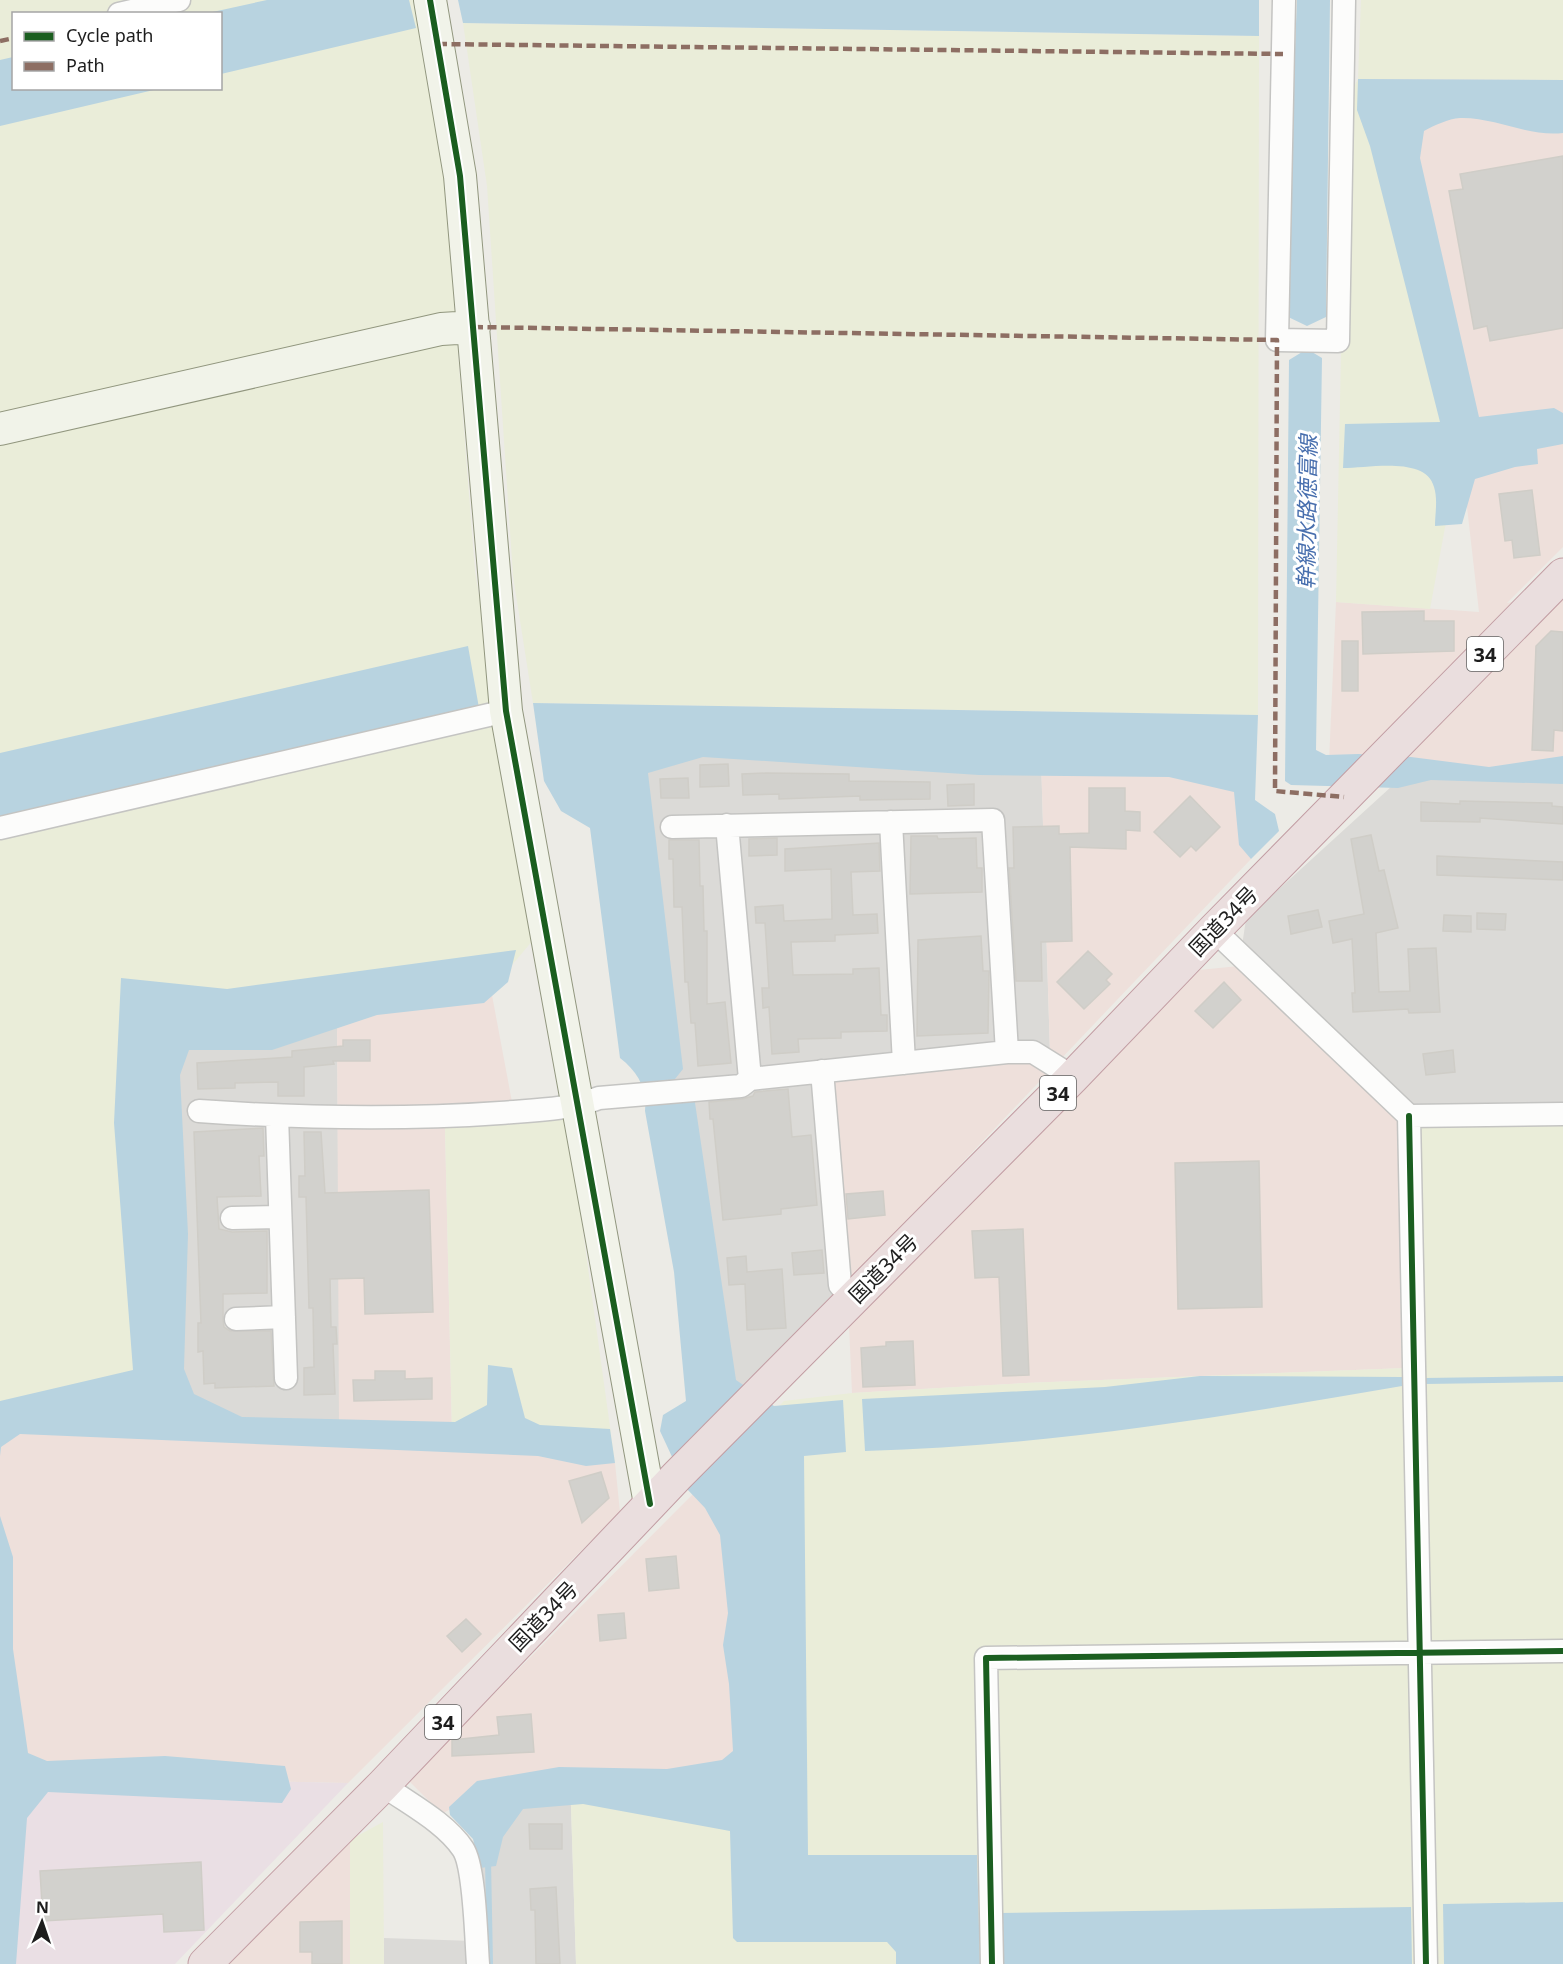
<svg xmlns="http://www.w3.org/2000/svg" width="1563" height="1964" font-family="'Noto Sans','Noto Sans JP',sans-serif">
  <rect width="100%" height="100%" fill="#ecebe6"/>
  <path fill="#dbdad7" d="M625,747L1041,759L1050,1054L845,1286L732,1395L667,1068Z
    M1563,771V1124L1402,1126L1239,966L1246,919L1403,776Z
    M337,1019L340,1427L173,1426L169,1037Z
    M570,1775L576,1964H384V1938L473,1941L475,1794Z"/>
  <path fill="#eee0db" d="M1358,79L1563,80V547L1507,603L1563,592V771L1329,762L1336,602L1479,612L1460,446Z
    M1041,759L1247,777L1251,859L845,1286L829,1082L1050,1054Z
    M1239,966L1402,1126L1406,1368L1025,1383L852,1393L849,1325L1199,970Z
    M491,990L515,1118L445,1129L452,1433L615,1463L620,1512L348,1783L12,1776L0,1683V1430L339,1427L337,1019Z
    M702,1485L733,1557L746,1773L475,1794L442,1814L408,1780Z
    M350,1840L351,1964H224Z"/>
  <path fill="#eadfe4" d="M12,1776L348,1783L175,1964H8Z"/>
  <path fill="#eaedd9" fill-rule="evenodd" d="M0,0H413L444,174L475,571L534,939L491,990L169,1037L173,1426L0,1430ZM14,14H220V88H14Z
    M1361,0H1563V80L1358,79L1460,446L1430,609L1336,602L1346,102L1358,79Z
    M463,23L1259,36L1258,715L533,703L513,576L487,186Z
    M567,1116L615,1463L452,1433L445,1128L515,1118Z
    M1563,1124V1964H576L570,1775L746,1773L733,1557L702,1485L784,1401L852,1393L1025,1383L1406,1368L1402,1126Z
    M383,1822L384,1964H350V1840Z"/>
  <path fill="#b8d3e0" d="M267,0H409L416,28L221,74L220,14L208,13Z
    M458,0H1259V36L463,23Z
    M1297,0H1330L1326,317L1307,326L1284,315Z
    M13,57L14,88L158,89L0,126V60Z
    M1358,79L1563,80V133C1528,137 1495,117 1460,118C1448,119 1435,125 1424,131L1420,158L1479,417L1554,408L1563,413V444L1537,449L1538,464L1515,467L1475,479L1462,524L1435,526C1435,514 1438,499 1434,487C1426,456 1369,468 1343,468L1345,424L1440,422L1370,146L1357,110Z
    M1307,349L1322,358L1316,750L1326,755L1358,754L1411,757L1489,767L1563,756V784L1431,780L1398,788L1291,785L1285,781L1289,360Z
    M468,646L479,708L0,816V753Z
    M533,703L1258,715L1255,800L1275,814L1279,831L1251,859L1239,845L1234,792L1169,777L979,775L703,757L648,773L683,1069L675,1079L680,1098L694,1096L736,1380L774,1406L843,1400L846,1452L804,1456L808,1855H977L980,1964H896V1952L887,1942H737L733,1938L730,1831L583,1804L523,1809L503,1837L496,1866L480,1868L473,1839L450,1815L449,1807L477,1781L559,1767L667,1769L722,1760L733,1751L729,1684L723,1645L728,1613L720,1535L705,1508L687,1489L660,1431L663,1415L686,1401L674,1272L645,1111C647,1088 638,1072 620,1058L590,828L561,811L544,781Z
    M516,950L508,982L484,1003L377,1015L272,1050H189L180,1075L188,1234L184,1369L194,1394L242,1417L455,1422L487,1405L488,1365L512,1368L525,1418L540,1425L610,1429L615,1463L586,1466L538,1456L20,1434L1,1447L0,1456V1401L133,1370L114,1123L121,978L227,989Z
    M1200,1376L1402,1377V1386C1224,1417 1047,1446 865,1451L862,1399L1105,1387Z
    M0,1516L13,1557V1649L28,1753L47,1761L165,1756L285,1766L291,1789L282,1803L48,1792L27,1818L16,1964H0Z
    M1563,1902V1964H1444L1443,1904Z
    M1411,1907L1412,1964H999L998,1913Z"/>
  <g fill="none" stroke-linecap="round" stroke-linejoin="round">
    <path stroke="#b8d3e0" stroke-width="6" d="M1425,1381L1563,1379
      M488,1860L490,1964"/>
  </g>
  <path fill="#d2d1cd" stroke="#cfcdc7" stroke-width="1.5" d="M1563,156V328L1490,341L1487,326L1474,329L1449,191L1463,189L1460,174Z
    M1532,490L1540,555L1514,558L1512,540L1505,541L1499,494Z
    M1424,611V621H1454V651L1363,654L1362,612Z
    M1551,631L1563,632V731L1554,730L1553,751L1532,750L1536,646Z
    M1342,641H1358V691H1342Z
    M728,764L729,786L700,787V765Z
    M766,773L849,774V781L930,782V799L860,800V796L779,799V794L743,795L742,774Z
    M688,778L689,798H661L660,779Z
    M974,784V805L948,806L947,785Z
    M1089,788H1125V811L1140,812V831L1126,830V849L1070,847L1072,941L1041,942L1042,981H1016L1009,868H1014L1013,827L1059,826V834L1089,833Z
    M1190,796L1220,827L1196,851L1191,846L1180,857L1154,832Z
    M1460,801L1552,803V806L1563,807V824L1480,818V822L1421,821V802L1460,804Z
    M1371,835L1379,871L1384,870L1398,928L1376,933L1379,992L1410,991L1408,949L1436,948L1440,1012L1409,1013L1408,1009L1353,1012L1352,993H1355L1352,939L1333,943L1329,921L1364,914L1351,839Z
    M911,836H937L938,839L976,838L977,868H982V892L910,894Z
    M777,838V855L749,856V839Z
    M669,840H699L700,886H703L704,931H707V1004L725,1002L731,1063L698,1066L695,1023H691L688,982H685L682,907H674L673,859H669Z
    M879,843L880,871L851,872L853,915L877,914L878,933L835,935V941L791,942L793,975L853,974V969L879,968L881,1015H887V1031L841,1032V1038L798,1039L799,1052L772,1054L769,1007L763,1008L762,988H769L765,923H756L755,907L783,905L784,921L832,919L831,869L785,871V849Z
    M1437,856L1563,862V880L1437,875Z
    M1318,910L1322,927L1291,934L1288,916Z
    M1477,913L1506,914L1505,930L1477,929Z
    M1444,915L1471,916V932L1443,931Z
    M981,936L983,971H989L988,1033L917,1036L918,940Z
    M1088,951L1112,974L1106,980L1110,984L1084,1009L1057,982Z
    M1224,982L1241,1000L1213,1028L1195,1011Z
    M343,1040H370V1061H333L334,1064L304,1067V1096H278V1082L235,1083V1088L198,1089L197,1063L292,1057V1051L343,1046Z
    M1453,1050L1455,1072L1426,1075L1423,1054Z
    M788,1089L792,1137L811,1135L817,1205L781,1209V1214L723,1220L713,1119H710L709,1102L742,1099L753,1096L755,1092Z
    M263,1128L264,1156H259L261,1196L217,1197L219,1229L232,1232L267,1231V1293L223,1294V1320L224,1327L230,1331H271L274,1386L215,1388V1383L204,1384L203,1351L198,1352V1323H201L194,1132Z
    M304,1132H321L325,1193L429,1190L433,1312L365,1314L364,1278L330,1279L331,1327H336L337,1344H333L335,1394L304,1395V1368L314,1367L313,1308H309L306,1197H299V1176H305Z
    M1259,1161L1262,1307L1178,1309L1175,1163Z
    M883,1191L885,1215L848,1219L846,1194Z
    M1023,1229L1029,1375L1003,1376L999,1277L975,1278L972,1231Z
    M822,1250L824,1273L794,1275L792,1253Z
    M746,1256L747,1272L782,1269L786,1328L747,1330L745,1284L729,1285L727,1258Z
    M913,1341L915,1385L863,1387L861,1348L886,1346V1342Z
    M375,1371H405V1379L432,1378V1399L354,1401L353,1380H375Z
    M601,1472L609,1498L582,1523L569,1481Z
    M676,1556L679,1588L649,1591L646,1559Z
    M624,1613L626,1638L600,1641L598,1615Z
    M466,1619L481,1634L462,1652L447,1636Z
    M531,1714L534,1752L452,1756V1740L499,1735L497,1717Z
    M529,1824H562V1849H530Z
    M201,1862L204,1930L164,1932L163,1914L43,1921L40,1871Z
    M556,1887L560,1964H536L535,1910H531L530,1889Z
    M342,1921V1964H312V1952H300V1922Z"/>
  <g fill="none" stroke-linecap="round" stroke-linejoin="round">
    <defs>
      <path id="street" d="M1284,0L1277,340L1338,341L1344,0
        M119,14L179,0
        M891,822L904,1063
        M672,827L993,820L1007,1052
        M0,828L506,711
        M1214,930L1409,1116L1563,1114
        M822,1071L840,1285L853,1299
        M750,1079L1007,1052H1033L1073,1077
        M199,1111C299,1118 400,1120 500,1113C534,1110 568,1110 599,1098L741,1086L750,1079L727,825
        M277,1116L286,1378
        M1409,1116L1426,1964
        M232,1218L280,1217
        M236,1319L284,1317
        M383,1785C409,1804 445,1822 463,1849C475,1867 476,1939 478,1964
        M992,1964L986,1658L1563,1651"/>
      <path id="secondary" d="M430,0L460,176L506,711L650,1504
        M0,429L441,329L474,327"/>
      <path id="highway" d="M205,1964L383,1785L677,1476L1073,1077L1214,930L1563,575"/>
    </defs>
    <use href="#street" stroke="#c4c4c2" stroke-width="25"/>
    <use href="#secondary" stroke="#91967e" stroke-width="34"/>
    <use href="#highway" stroke="#c29da3" stroke-width="35"/>
    <use href="#street" stroke="#fcfcfb" stroke-width="22"/>
    <use href="#secondary" stroke="#f1f3e9" stroke-width="32"/>
    <use href="#highway" stroke="#eadede" stroke-width="33"/>
    <path stroke="#8d6e63" stroke-width="4.5" stroke-dasharray="9 4.5" stroke-linecap="butt" d="M0,41L14,38
      M438,44L1283,54
      M474,327L1277,340L1275,791L1344,797"/>
    <defs>
      <path id="cycleway" d="M430,0L460,176L506,711L650,1504
        M1409,1116L1426,1964
        M992,1964L986,1658L1563,1651"/>
    </defs>
    <use href="#cycleway" stroke="#fff" stroke-width="10"/>
    <use href="#cycleway" stroke="#1b5e20" stroke-width="6"/>
  </g>
  <g text-anchor="middle" dominant-baseline="central" stroke-width="6" stroke-linejoin="round" paint-order="stroke">
    <g fill="#fff" stroke="#616161" stroke-width="1.5">
      <rect x="1467" y="637" width="36" height="34" rx="4.5"/>
      <rect x="1040" y="1076" width="36" height="34" rx="4.5"/>
      <rect x="425" y="1705" width="36" height="34" rx="4.5"/>
    </g>
    <g font-size="20" font-weight="bold" fill="#1d1d1d">
      <text x="1485" y="654">34</text>
      <text x="1058" y="1093">34</text>
      <text x="443" y="1722">34</text>
    </g>
    <g font-size="21" fill="#1d1d1d" stroke="#fff">
      <text transform="translate(1223 921) rotate(-46)">国道34号</text>
      <text transform="translate(883 1268) rotate(-45)">国道34号</text>
      <text transform="translate(543 1616) rotate(-46)">国道34号</text>
    </g>
    <g font-size="22" font-style="italic" fill="#486fae" stroke="#fff">
      <text transform="translate(1306 512) rotate(-89)">幹線水路徳富線</text>
    </g>
  </g>
  <rect x="12" y="12" width="210" height="78" fill="#ffffff" stroke="#a5a5a5" stroke-width="1.5"/>
  <rect x="24" y="32" width="30" height="9" fill="#1b5e20" stroke="#a5a5a5" stroke-width="1.5"/>
  <text x="66" y="42" font-size="18" fill="#1d1d1d">Cycle path</text>
  <rect x="24" y="62" width="30" height="9" fill="#8d6e63" stroke="#a5a5a5" stroke-width="1.5"/>
  <text x="66" y="72" font-size="18" fill="#1d1d1d">Path</text>
  <g transform="translate(42 1922) rotate(2)" stroke="#ffffff" stroke-width="4.5" paint-order="stroke">
  <path d="M0-4.5L10 22L0 15L-10 22Z" fill="#1d1d1d"/>
  <text y="-9" font-size="16" font-weight="bold" text-anchor="middle" fill="#1d1d1d">N</text>
  </g>
</svg>
